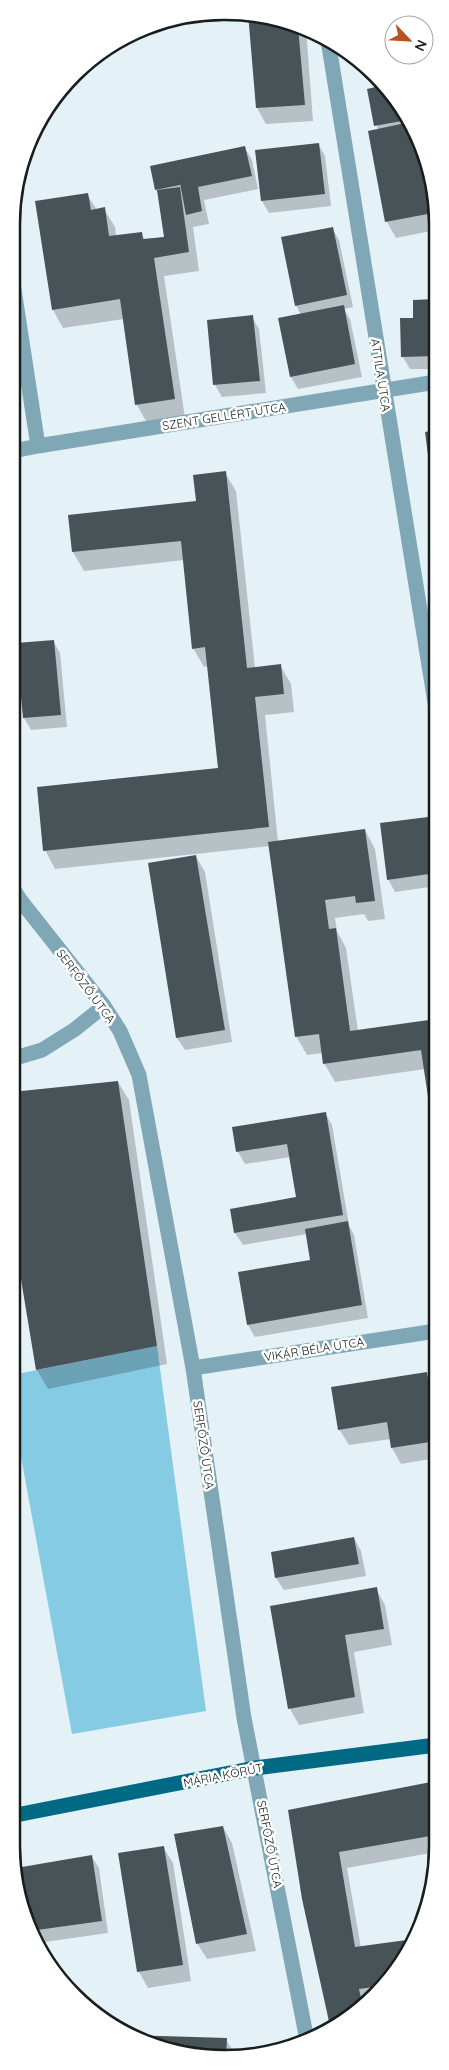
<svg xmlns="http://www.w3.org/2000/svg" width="449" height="2070" font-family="Quicksand,sans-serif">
  <rect width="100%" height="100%" fill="#e4f1f7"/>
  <path fill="#86cbe4" d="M157,1346L206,1711L72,1734L12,1408V1375Z"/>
  <path fill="#0003" d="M250,13L306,29L313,121L266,124L257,108Z
    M359,62L375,74H376L366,76Z
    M384,87L416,130L435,192L436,230L396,238L387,222L369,132L378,130L368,90Z
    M318,144L325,156L331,206L269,213L262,201L256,151Z
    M245,148L252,160L258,189L204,200L209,224L193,227L199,271L164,276L185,418L147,423L137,405L124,319L63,328L53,310L87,194L97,210L104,209L115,227L116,236L141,233L145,240L165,238L158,193L156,190Z
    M332,228L339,240L353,307L344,309L350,319L362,377L298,389L291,377L301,315L296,305Z
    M436,300V369H410L403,357L402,319H415Z
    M252,317L259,329L266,393L222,397L215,385L209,321Z
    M225,473L236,491L255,668L280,665L291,684L294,712L265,715L278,842L365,830L375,849L385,919L368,921L364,914L335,918L337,931L346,948L358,1031L436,1020V1150L425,1069L335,1082L324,1063L323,1053L307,1055L296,1036L270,846L55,869L45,850L220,769L209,666L204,667L193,648L184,560L84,571L73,552L70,516L198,502Z
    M53,641L60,653L67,727L31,730L24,718L18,644Z
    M436,818V886L395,892L388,879Z
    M195,855L205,872L232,1042L185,1050L177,1038Z
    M118,1082L129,1100L167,1364L48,1389L37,1370L12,1217V1094Z
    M325,1113L332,1125L349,1225L354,1235L368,1318L255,1337L248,1325L312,1261L307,1234L243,1245L235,1233L231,1210L297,1198L291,1157L245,1164L238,1152L233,1128Z
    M426,1373L436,1394V1458L401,1464L392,1448L391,1439L349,1445L339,1429Z
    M354,1538L361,1551L366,1576L284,1590L276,1578L272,1553Z
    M376,1589L385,1605L392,1645L354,1652L364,1713L299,1725L290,1709Z
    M436,1782V1852L347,1868L361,1948L413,1940L409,1952L365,2006L331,2025L304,1899L289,1811Z
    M223,1827L232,1843L256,1951L207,1959L197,1943Z
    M163,1847L173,1863L191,1981L148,1988L139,1972L120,1854Z
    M91,1856L99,1868L108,1933L38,1943L27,1927L16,1869Z
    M129,2036L226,2040L234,2052L233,2055L211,2058Z"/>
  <path fill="#485358" d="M248,13L298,27L305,105L256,108Z
    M384,85L406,116L408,120L374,126L367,89Z
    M410,122L416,130L420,144L433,213L385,222L368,131Z
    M319,143L325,194L261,201L255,150Z
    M245,146L252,176L198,187L202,211L186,215L180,183V185L155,190L150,166Z
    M180,187L189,252L154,258L175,399L135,405L120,299L52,310L35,201L88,193L91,210L105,207L109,236L142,232L143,239L164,237L157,190Z
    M333,227L347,295L295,306L281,237Z
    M436,299V356L401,357L400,318H413V300Z
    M344,305L355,364L290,377L278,318Z
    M253,315L260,381L213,385L207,320Z
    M436,430V510H435L425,432Z
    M226,471L247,668L281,664L284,694L255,697L269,827L43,851L37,787L218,768L205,647L192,649L181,541L72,552L68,515L196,501L193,475Z
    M54,640L61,715L23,718L16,643Z
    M436,816V873L387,880L380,823Z
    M365,829L375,901L356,903L355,896L325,900L329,929L336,928L350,1031L436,1019V1150L421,1050L323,1064L319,1034L295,1037L268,842Z
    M196,855L225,1030L176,1038L148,863Z
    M118,1081L157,1346L36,1370L12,1225V1092Z
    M326,1112L343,1215L234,1233L230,1209L296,1197L287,1144L236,1152L232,1127Z
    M348,1221L362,1305L247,1325L238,1272L310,1260L305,1229Z
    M427,1372L436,1429V1441L391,1448L387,1422L338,1430L331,1387Z
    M354,1537L359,1564L275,1578L271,1552Z
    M377,1587L384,1629L345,1635L355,1697L288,1709L270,1606Z
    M436,1781V1835L339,1852L355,1947L414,1939L409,1952L381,1986L359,1989L363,2007L330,2026L302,1899L288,1810Z
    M223,1826L247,1934L196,1944L174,1834Z
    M164,1846L183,1965L137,1972L118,1853Z
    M92,1855L102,1921L30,1931L27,1927L16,1868Z
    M128,2035L227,2038L226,2056L211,2058Z"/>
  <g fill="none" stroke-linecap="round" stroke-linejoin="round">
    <path stroke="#7fa7b6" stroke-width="15" d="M328,40L436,709
      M13,283L38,446
      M13,451L38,446L436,382
      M12,887L21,901L104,1006L120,1031L139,1075L193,1368L244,1718L307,2040
      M12,1059L42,1050L74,1030L104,1006
      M193,1368L436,1331"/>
    <path stroke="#006a85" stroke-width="15" d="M11,1816L255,1768L436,1745"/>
  </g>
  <g text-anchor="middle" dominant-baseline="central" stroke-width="5" stroke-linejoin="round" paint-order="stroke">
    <g font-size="12" fill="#181d1e" stroke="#fff">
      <text transform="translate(381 375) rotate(81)">ATTILA UTCA</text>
      <text transform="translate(224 416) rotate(-9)">SZENT GELLÉRT UTCA</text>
      <text transform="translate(86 986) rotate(53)">SERFŐZŐ UTCA</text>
      <text transform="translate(314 1349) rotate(-9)">VIKÁR BÉLA UTCA</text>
      <text transform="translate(204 1445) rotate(82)">SERFŐZŐ UTCA</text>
      <text transform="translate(223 1775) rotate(-11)">MÁRIA KÖRÚT</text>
      <text transform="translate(270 1844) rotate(79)">SERFŐZŐ UTCA</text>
    </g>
  </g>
  <path d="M0 0H449V2070H0ZM224 20H225A204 204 0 0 1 429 224V1846A204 204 0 0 1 225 2050H224A204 204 0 0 1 20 1846V224A204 204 0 0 1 224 20Z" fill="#fff" fill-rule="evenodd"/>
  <path fill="none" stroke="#181d1e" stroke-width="2.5" d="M224 20H225A204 204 0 0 1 429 224V1846A204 204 0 0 1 225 2050H224A204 204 0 0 1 20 1846V224A204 204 0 0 1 224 20Z"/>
  <g transform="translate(409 40) rotate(115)"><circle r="24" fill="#ffffff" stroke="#a3a5a5"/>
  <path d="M0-4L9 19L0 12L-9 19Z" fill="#b75221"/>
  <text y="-8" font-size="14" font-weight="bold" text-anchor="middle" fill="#181d1e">N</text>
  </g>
</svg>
